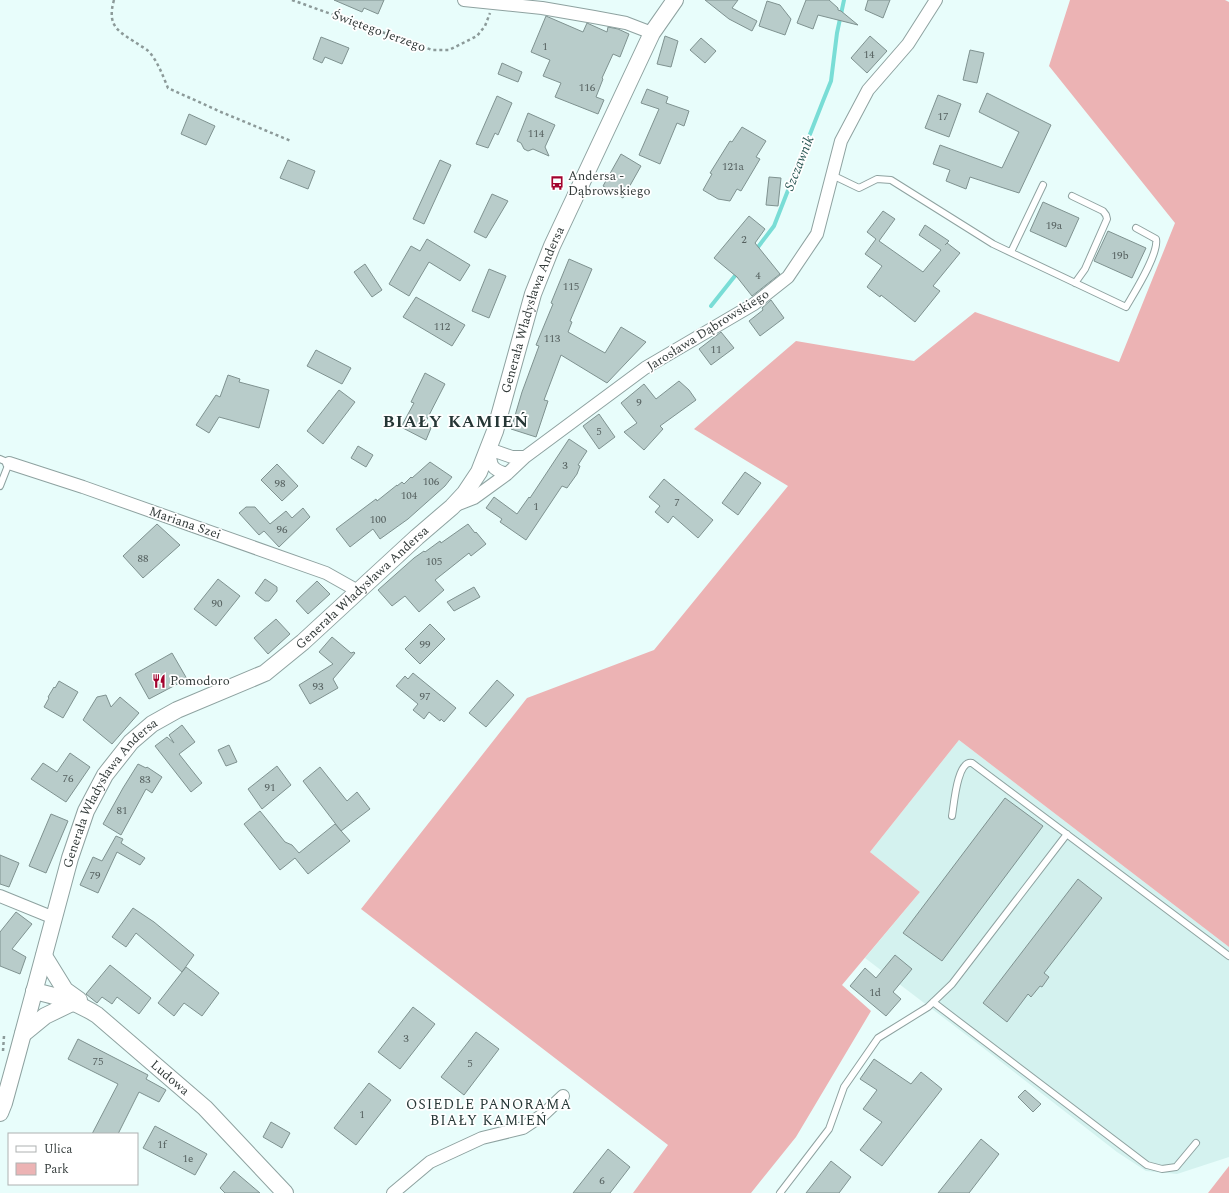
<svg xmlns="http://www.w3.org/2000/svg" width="1229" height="1193" font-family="Spectral,serif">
  <rect width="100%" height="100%" fill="#e8fdfb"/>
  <path fill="#d4f2ef" d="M959,740L1229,947V1157L1177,1174L1146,1171L1117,1152L982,1047L865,958L920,892L870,852Z"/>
  <path fill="#ecb3b4" d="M1070,0H1225L1229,2V947L959,740L870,852L920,892L842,985L871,1011L796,1137L751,1193H633L668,1145L361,909L527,698L654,650L788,486L694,429L796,341L914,361L975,312L1119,362L1175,223L1049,66Z
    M1229,1166V1193H1208Z"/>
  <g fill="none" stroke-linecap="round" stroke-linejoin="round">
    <path stroke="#79ddd6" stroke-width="4" d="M755,251L774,226L823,101L831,81L837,33L844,0
      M711,306L738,272"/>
  </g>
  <path fill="#b8ccca" stroke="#7f9290" d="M334,0H384L378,14L364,8L362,12Z
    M705,0H738L732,8L757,21L752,31L729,19Z
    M806,0H829L838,8V10L841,11L858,25L818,15L813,29L797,23Z
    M868,0H890L883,18L865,10Z
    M767,1L780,5L791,19L785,35L759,26Z
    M546,16L583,32L587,23L607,32L608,27L618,29L629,34L620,57L613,54L602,78L603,79L596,97L604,100L598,114L555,97L561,83L543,76L550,60L531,52Z
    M665,36L678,41L671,67L657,64Z
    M870,36L887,51L867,73L851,58Z
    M321,37L349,48L342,64L325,57L322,63L313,59Z
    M701,38L716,51L705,63L690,50Z
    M970,50L984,53L977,83L963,80Z
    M502,63L522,72L518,82L498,74Z
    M647,89L668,97L666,103L689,111L684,126L677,123L660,164L639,155L659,109L641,103Z
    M987,93L1051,125L1019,193L970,177L966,189L946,181L950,170L933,164L940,145L1002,168L1019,132L979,112Z
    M938,95L961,104L949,137L925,128Z
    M497,96L512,103L498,135L495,133L488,148L476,144Z
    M528,113L555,125L545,147L549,156L533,149L528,151L524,149L521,143L517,141Z
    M189,114L215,126L206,145L181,134Z
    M742,127L766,141L756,157L760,159L741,191L737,189L730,201L718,199L703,190L712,174L710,173L730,141L732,142Z
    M621,154L641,166L623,198L603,186Z
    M288,160L315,171L308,189L280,178Z
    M440,160L451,165L424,224L413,219Z
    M769,177L781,178L778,206L766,205Z
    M492,194L508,201L486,238L474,232Z
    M1043,202L1079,218L1066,247L1030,231Z
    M883,211L895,219L879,241L923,272L941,250L919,235L925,225L949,241L945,245L947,243L960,253L933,286L940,291L915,322L881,295L880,297L867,287L882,266L865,254L876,239L867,232Z
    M749,216L765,229L755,243L780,274L752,296L737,277L714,258Z
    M1108,231L1146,248L1132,278L1094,261Z
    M427,239L470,265L460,281L429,262L409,296L389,284L411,246L420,251Z
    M569,259L592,269L570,321L572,322L568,332L605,353L621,327L646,342L607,383L561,355L544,400L548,401L536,437L511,429L522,392L539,346L536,345L553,304L551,303Z
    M365,264L382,290L372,297L354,272Z
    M489,269L506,276L489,318L472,311Z
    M416,297L465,325L452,346L403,317Z
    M771,300L784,318L760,336L749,321L763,310L762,308Z
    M721,332L734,348L711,365L699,349Z
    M316,350L351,368L342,384L307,366Z
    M425,373L445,384L424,425L431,428L426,440L401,427L414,403L411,402Z
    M228,375L240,379L239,382L269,390L259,428L219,417L209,433L196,425L216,395L220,397Z
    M679,381L689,390L696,400L660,426L663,429L644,450L624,432L637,423L621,403L644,384L656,399Z
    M339,390L355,402L323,444L307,431Z
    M599,414L615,437L599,449L583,426Z
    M569,439L587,451L578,465L580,466L577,474L567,488L562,486L526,540L500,522L502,519L486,508L494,497L517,514L529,497L530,498Z
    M358,446L373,455L366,467L351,458Z
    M430,462L452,477L445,486L408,519L380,539L373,529L350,547L336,529L376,499L377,501L397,485V486L402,482L404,484L411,477L412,478Z
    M277,464L298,486L282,501L261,480Z
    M745,472L761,483L738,515L722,503Z
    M664,479L713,520L698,538L673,516L668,523L655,512L660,506L649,497Z
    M246,507H255L270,524L286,511L292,518L303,508L310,517L279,547L264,531L259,535L239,513Z
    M157,524L180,545L143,578L123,556Z
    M468,524L475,533L476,532L486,544L471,556L469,553L435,580L444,590L419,612L405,596L392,606L378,590L414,558L424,551L425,552L440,541L441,543Z
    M218,579L240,596L216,626L194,609Z
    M265,579L277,587V591L269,601H265L255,593Z
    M317,581L330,594L308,614L296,601Z
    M474,587L480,597L454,611L447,602Z
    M276,619L290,634L268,654L254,638Z
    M430,624L445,639L420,664L405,649Z
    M332,637L351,653L354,652L355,653L333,679L338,688L310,704L299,685L333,664L319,652Z
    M172,653L187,679L149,699L135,674Z
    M413,673L456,708L444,722L441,719L440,721L429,712L424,719L413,710L418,704L396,686L405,676L408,679Z
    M497,680L514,695L486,727L469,713Z
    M59,681L78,692L63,718L44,707L49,698L48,697L54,687L55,688Z
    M106,695L111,707L120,697L139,713L112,744L83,720L97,697Z
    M182,725L195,742L179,754L202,783L191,792L155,746L167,737L174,743L169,735Z
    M229,745L237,762L226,766L218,750Z
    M70,753L90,767L66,802L31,779L43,763L57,772Z
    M138,764L146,768L147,767L162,777L152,793L146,789L121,835L103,824L123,788Z
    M277,766L291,785L262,809L248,789Z
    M320,767L347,801L357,792L370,809L341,831L303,781Z
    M1005,798L1043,826L942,961L903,933Z
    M260,811L285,842L292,845L299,853L335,824L350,841L308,874L295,858L280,870L244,824Z
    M51,814L68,821L46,873L29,866Z
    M116,836L123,839L121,843L145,858L140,865L117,852L98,893L80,885L93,857L102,861Z
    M0,855L19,863L9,887L0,884Z
    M1078,879L1102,898L1044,973L1049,977L1042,987L1040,986L1031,997L1028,994L1007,1022L983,1003Z
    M133,908L154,922L194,955L182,972L136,933L126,947L112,937Z
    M16,912L32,924L12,949L26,957L20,974L0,966V932Z
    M895,955L912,969L893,992L901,999L886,1016L850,986L865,968L876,978Z
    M110,965L151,998L139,1014L117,997L112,1004L102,997L97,1003L86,994Z
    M186,967L219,993L202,1016L184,1003L174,1016L158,1003Z
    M413,1007L435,1024L400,1069L378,1052Z
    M476,1032L499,1049L464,1095L441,1077Z
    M78,1039L148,1075L146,1079L166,1090L159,1102L139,1092L118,1134H92L118,1084L68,1059Z
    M874,1059L911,1084L921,1072L942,1089L882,1166L860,1150L882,1122L863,1109L877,1090L860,1079Z
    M369,1083L391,1100L356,1145L334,1128Z
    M1025,1090L1041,1104L1033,1112L1018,1097Z
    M271,1122L290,1133L282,1148L263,1137Z
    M155,1126L207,1154L195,1175L143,1148Z
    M981,1139L999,1154L969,1193H938Z
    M608,1149L630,1167L610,1193H573Z
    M831,1161L851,1177L839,1193H806Z
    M234,1171L260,1193H225L220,1188Z"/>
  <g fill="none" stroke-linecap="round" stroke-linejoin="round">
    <defs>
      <path id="service" d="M832,175L859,188L877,179L891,180L993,244L1126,307C1134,293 1159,254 1156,239L1136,228
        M1072,196L1103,211L1106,215L1107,219L1085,269L1075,283
        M1011,252L1043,185
        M0,459L9,463L0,486
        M952,816C954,805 957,760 972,763L1229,956
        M933,1002L1147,1165L1162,1169L1176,1167L1196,1143
        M780,1193L829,1129L844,1087L878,1038L928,1007L952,984L1067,834"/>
      <path id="minor" d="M464,0L542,8L594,17L626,23L652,33
        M489,449L512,457H525
        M489,449C491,465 490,469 507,474
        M9,463L83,487L326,573L358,591
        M456,505L474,498L507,474L525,457L645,368L754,304L788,277L817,234L841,141L868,90L908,44L936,0
        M0,896L54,918
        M393,1193L430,1162L482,1138L523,1128L544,1114L563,1096"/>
      <g id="tertiary">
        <path d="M44,956L65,990L79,1000"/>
        <path id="s1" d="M34,991C57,996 77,1002 97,1015L205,1108L285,1193"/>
        <path d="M23,1034L45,1016L74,1002"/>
        <path id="s2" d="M0,1113L4,1103L18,1052L70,858L86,811L105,775L131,742L152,724L177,710L265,673L303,642L417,537L452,507L465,493L479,472L495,431L533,294L552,246L652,33L675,0"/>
      </g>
    </defs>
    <use href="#service" stroke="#8ea2a0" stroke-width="8"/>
    <use href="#minor" stroke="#8ea2a0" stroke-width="14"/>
    <use href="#tertiary" stroke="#8ea2a0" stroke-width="18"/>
    <path stroke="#8c9a99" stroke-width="2.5" stroke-dasharray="3 3" stroke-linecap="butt" d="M114,0C106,28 120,32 141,46C144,48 148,50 151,54C158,63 163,76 168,88L221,112L291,141
      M292,0L432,50H449L477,36L485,26L490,13
      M3,1051L4,1036"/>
    <use href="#service" stroke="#fff" stroke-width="6"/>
    <use href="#minor" stroke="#fff" stroke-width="12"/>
    <use href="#tertiary" stroke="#fff" stroke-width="16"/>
  </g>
  <defs>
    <symbol id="bus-bare" viewBox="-9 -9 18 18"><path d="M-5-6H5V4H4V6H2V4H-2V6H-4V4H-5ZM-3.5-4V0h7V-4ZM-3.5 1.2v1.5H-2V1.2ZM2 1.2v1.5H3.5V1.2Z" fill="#a2032e" stroke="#fff" stroke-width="2.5" paint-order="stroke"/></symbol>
    <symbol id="restaurant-bare" viewBox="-9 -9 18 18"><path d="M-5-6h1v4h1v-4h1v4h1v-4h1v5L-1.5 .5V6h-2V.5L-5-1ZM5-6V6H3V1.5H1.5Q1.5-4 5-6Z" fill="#a2032e" stroke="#fff" stroke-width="2.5" paint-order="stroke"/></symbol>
  </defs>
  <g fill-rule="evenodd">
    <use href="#bus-bare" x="547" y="173" width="20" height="20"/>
    <use href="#restaurant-bare" x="149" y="671" width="20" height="20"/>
  </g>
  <g text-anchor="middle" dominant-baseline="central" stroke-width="3.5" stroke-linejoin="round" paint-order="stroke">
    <g font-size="11" fill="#55605f">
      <text x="545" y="46">1</text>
      <text x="869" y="54">14</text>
      <text x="587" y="87">116</text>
      <text x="943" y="116">17</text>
      <text x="536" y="133">114</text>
      <text x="733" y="166">121a</text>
      <text x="1054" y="225">19a</text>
      <text x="744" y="239">2</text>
      <text x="1120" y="255">19b</text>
      <text x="758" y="275">4</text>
      <text x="571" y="286">115</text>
      <text x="442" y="326">112</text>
      <text x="552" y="338">113</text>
      <text x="716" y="349">11</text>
      <text x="639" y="402">9</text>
      <text x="599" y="431">5</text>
      <text x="565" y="465">3</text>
      <text x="431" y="481">106</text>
      <text x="280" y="483">98</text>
      <text x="409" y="495">104</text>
      <text x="677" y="502">7</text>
      <text x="536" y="506">1</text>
      <text x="378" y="519">100</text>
      <text x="282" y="529">96</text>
      <text x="143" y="558">88</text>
      <text x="434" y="561">105</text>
      <text x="217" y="603">90</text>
      <text x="425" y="644">99</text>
      <text x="318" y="686">93</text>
      <text x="425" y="696">97</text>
      <text x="68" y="778">76</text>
      <text x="145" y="779">83</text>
      <text x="270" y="787">91</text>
      <text x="122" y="810">81</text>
      <text x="95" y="875">79</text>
      <text x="875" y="992">1d</text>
      <text x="406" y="1038">3</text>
      <text x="98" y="1061">75</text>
      <text x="470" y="1063">5</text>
      <text x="362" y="1114">1</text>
      <text x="162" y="1144">1f</text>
      <text x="188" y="1158">1e</text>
      <text x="602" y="1180">6</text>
    </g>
    <g font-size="13" fill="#343c3b" stroke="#fff">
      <text transform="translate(379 31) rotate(20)">Świętego Jerzego</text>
      <text stroke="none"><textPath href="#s2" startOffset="1014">Generała Władysława Andersa</textPath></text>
      <text transform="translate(708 330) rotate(-32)">Jarosława Dąbrowskiego</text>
      <text transform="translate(185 523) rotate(19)">Mariana Szei</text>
      <text stroke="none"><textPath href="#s2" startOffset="678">Generała Władysława Andersa</textPath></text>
      <text stroke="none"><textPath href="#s2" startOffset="342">Generała Władysława Andersa</textPath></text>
      <text stroke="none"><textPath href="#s1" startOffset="164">Ludowa</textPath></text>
    </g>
    <g font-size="13" fill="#343c3b" stroke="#fff" text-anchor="start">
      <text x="568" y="176">Andersa -<tspan x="568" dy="15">Dąbrowskiego</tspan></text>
      <text x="170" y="681">Pomodoro</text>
    </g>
    <g font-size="14" font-style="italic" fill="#2b5855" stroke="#fff">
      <text transform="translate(799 163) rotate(-68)">Szczawnik</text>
    </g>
    <g font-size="14" letter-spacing="1" fill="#263736" stroke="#fff">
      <text x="489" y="1104">OSIEDLE PANORAMA<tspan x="489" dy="16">BIAŁY KAMIEŃ</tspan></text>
    </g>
    <g font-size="17" font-weight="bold" letter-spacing="1" fill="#263736" stroke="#fff">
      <text x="456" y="422">BIAŁY KAMIEŃ</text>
    </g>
  </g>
  <rect x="8" y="1133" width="130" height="52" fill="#ffffff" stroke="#aeb1b1"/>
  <rect x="16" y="1146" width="20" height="6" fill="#ffffff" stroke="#aeb1b1"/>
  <text x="44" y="1153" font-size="12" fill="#343c3b">Ulica</text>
  <rect x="16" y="1163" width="20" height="12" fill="#ecb3b4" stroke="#aeb1b1"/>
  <text x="44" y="1173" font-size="12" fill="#343c3b">Park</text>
</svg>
